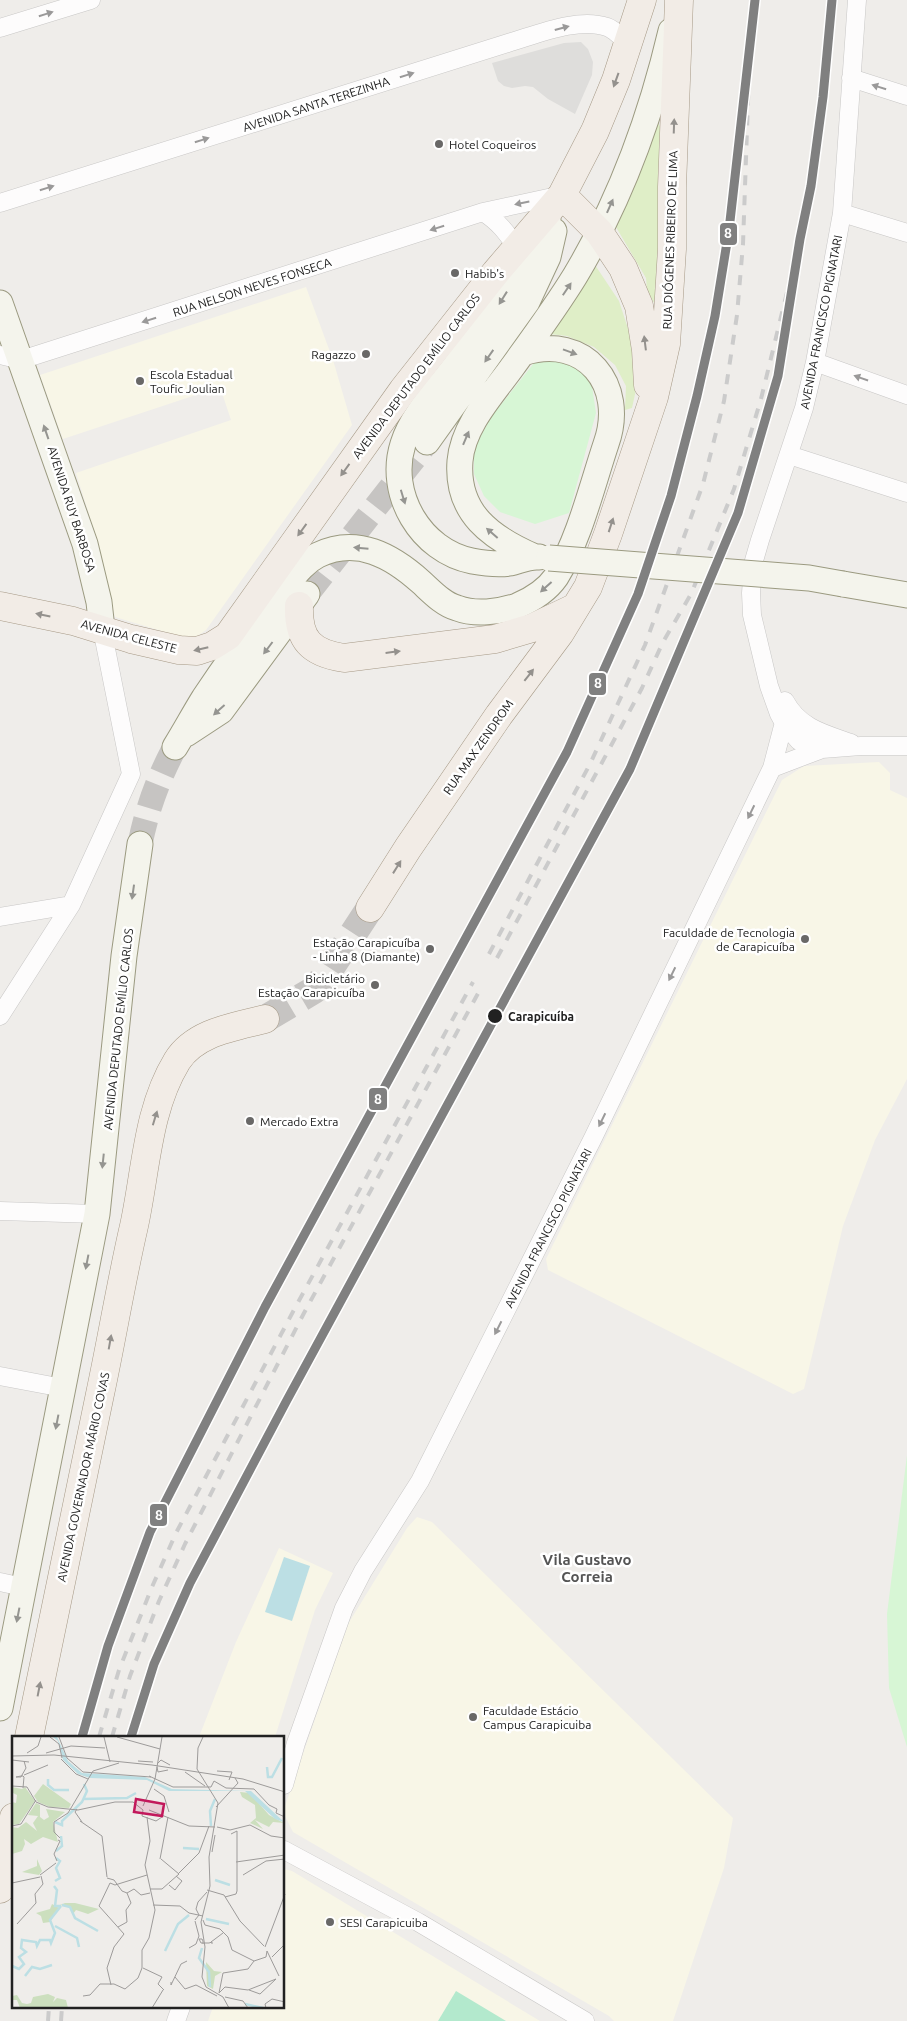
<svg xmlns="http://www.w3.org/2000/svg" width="907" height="2021" font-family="Ubuntu,sans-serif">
  <rect width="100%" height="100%" fill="#efedea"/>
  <path fill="#dedddb" d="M581,42L588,49L593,62L592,75L575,114L548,99L533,87L525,86L512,88L504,86L498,81L492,63L564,43Z"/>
  <path fill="#f8f6e7" d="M306,287L333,360L352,425L206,630L196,637L185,638L115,617L98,543L76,473L231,420L220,387L63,439L40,375Z
    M879,762L890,773V790L907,798V1079L875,1140L843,1226L804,1389L793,1394L548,1270L546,1259L782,780L804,766Z
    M417,1517L432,1522L733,1818L724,1868L673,2021H614L609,2016L293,1832L284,1814V1809L348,1624L407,1528Z
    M279,1548L333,1573L315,1610L275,1737H199L236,1642Z
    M284,1869L292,1871L540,2021H208L213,2007H284Z"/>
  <path fill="#dfeec7" d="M658,122L662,131L659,302L654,303L647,290L646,278L613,222Z
    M591,259L619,301L635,350L637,385L632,408L625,410L626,386L615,365L594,347L567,336L550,334Z"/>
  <path fill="#d7f6d5" d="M559,360L579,366L592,386L596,413L569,513L535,524L500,512L484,496L474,474V449L491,417L534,363Z
    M907,1455V1747L889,1688L887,1614Z"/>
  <path fill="#b3e9cd" d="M456,1991L506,2021H438Z"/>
  <path fill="#bcdfe4" d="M284,1557L310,1566L292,1621L265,1612Z"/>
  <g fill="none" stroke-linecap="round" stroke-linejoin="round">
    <path stroke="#c6c4c2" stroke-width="25" stroke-dasharray="25 12" stroke-linecap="butt" d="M307,594L427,442
      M140,844C147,809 158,779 175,747"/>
    <path stroke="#c6c4c2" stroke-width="28" stroke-dasharray="28 14" stroke-linecap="butt" d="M265,1019L314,990L326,975L370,908"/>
    <defs>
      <path id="street" d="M0,28L91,0
        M851,78L907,96
        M0,203L511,42C538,34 579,17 607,27C614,29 622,38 628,43
        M483,212C498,221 507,233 517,248
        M842,213L907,233
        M0,355L21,360L483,212L562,195
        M815,362L907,395
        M789,455L907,493
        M785,701C799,728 825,734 851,743
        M822,749L799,741L785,725L779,714L769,686L752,615L751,593L753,564L760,540L804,408L815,362L842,213L857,0
        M772,768L822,749L861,746H907
        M0,917L71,905
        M0,1016L71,905L131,774L102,629
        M0,1211L97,1214
        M0,1376L63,1388
        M0,1582L23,1587
        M284,1785L296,1743L344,1608L363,1571L420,1481L593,1138L772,768L788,707
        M284,1850L418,1922L585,2021
        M176,2021L181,2007"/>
      <path id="secondary" d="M0,303L85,544L99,602L102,629
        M427,442L527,302L548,257L554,231
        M535,557C491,538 456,513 460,461C463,425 493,394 513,366C534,337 556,307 575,276C620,201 651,116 671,31
        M539,557C529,556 519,561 510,563C498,565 483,563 472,561C421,551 387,494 403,444C412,415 437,390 455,366C489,319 523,272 548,219
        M843,584L907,595
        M186,734L221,711L307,594
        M175,747C185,731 194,714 204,698C228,662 254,626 281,592C292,579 302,563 318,555C357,536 392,556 421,582C432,592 443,604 457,608C475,615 499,612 517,606C531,600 547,590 556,577C579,540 592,486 606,444C627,385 585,333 523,353
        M0,1708L97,1214L124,956L140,844"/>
      <path id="primary" d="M562,195L599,232L623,268L639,306L646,350L648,385
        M0,606L73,621L131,639L179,650L197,651L212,646L228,636L403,390L496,272L562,195L595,131L616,80L642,0
        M299,606C298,640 311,653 344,658L495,639L532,628L574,608
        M370,908L408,848L499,715L560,633L588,587L608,534L654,397L666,344L672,249V187L679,0
        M29,1737C52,1623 77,1508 100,1394C112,1338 121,1282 134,1226C146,1171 147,1110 177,1061C195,1032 234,1027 265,1019
        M0,1889L14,1817"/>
    </defs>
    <use href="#street" stroke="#c8c7c6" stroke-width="19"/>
    <use href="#secondary" stroke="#9b9a80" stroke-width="27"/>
    <use href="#primary" stroke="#a69986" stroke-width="29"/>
    <use href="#street" stroke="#fdfcfc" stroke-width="18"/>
    <use href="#secondary" stroke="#f4f4ec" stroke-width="25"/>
    <use href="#primary" stroke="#f2ece6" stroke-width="28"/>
    <path stroke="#cbcbcb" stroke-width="4" stroke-dasharray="10 10" stroke-linecap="butt" d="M489,954L590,764L645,645L703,484L724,401L737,315L743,244L750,44
      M497,958L642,688L663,642L691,594L734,489L761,399L800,239
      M99,1737L119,1670L152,1587L176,1533L296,1306L473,982
      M112,1737L130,1676L159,1601L185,1544L304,1313L481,988
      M48,2021L49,2007
      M61,2021L62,2007"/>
    <defs>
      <path id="secondary-bridge" d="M549,558L809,578L843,584"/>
    </defs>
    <use href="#secondary-bridge" stroke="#9b9a80" stroke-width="27" stroke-linecap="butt"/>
    <use href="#secondary-bridge" stroke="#f4f4ec" stroke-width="25"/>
    <defs>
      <path id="rail-1" d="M82,1737L108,1646L150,1532L265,1307L567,752L638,594L671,496L697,396L715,316L729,230L755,0
        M131,1737L154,1664L190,1583L287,1400L630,769L738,513L778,376L800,239L811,186L823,97L832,0"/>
    </defs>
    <use href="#rail-1" stroke="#fff" stroke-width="12"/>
    <use href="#rail-1" stroke="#808080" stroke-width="9"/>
  </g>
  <defs><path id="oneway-solid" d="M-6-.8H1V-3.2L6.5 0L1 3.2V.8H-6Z" transform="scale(1.25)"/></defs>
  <g fill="#9a9999">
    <use href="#oneway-solid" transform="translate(46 14) rotate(-17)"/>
    <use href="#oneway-solid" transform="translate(562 28) rotate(-15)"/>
    <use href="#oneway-solid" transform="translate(407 75) rotate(-18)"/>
    <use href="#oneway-solid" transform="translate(879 87) rotate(-162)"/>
    <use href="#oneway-solid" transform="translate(202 140) rotate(-17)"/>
    <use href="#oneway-solid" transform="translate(47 188) rotate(-17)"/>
    <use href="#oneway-solid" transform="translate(522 203) rotate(168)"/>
    <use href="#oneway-solid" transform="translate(437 228) rotate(163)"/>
    <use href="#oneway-solid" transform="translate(149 320) rotate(162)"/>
    <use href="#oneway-solid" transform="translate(861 378) rotate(-161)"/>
    <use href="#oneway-solid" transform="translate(751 812) rotate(116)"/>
    <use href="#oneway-solid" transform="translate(672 974) rotate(116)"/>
    <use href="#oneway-solid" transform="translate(602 1120) rotate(116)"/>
    <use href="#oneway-solid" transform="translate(498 1328) rotate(117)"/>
  </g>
  <g fill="#94918d">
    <use href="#oneway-solid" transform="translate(616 80) rotate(110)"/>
    <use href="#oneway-solid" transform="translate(674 126) rotate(-88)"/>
    <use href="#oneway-solid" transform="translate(645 343) rotate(-97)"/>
    <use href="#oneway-solid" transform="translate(345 470) rotate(126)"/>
    <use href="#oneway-solid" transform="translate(611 525) rotate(-72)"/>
    <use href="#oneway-solid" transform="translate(302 530) rotate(126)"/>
    <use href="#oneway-solid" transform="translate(43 615) rotate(-168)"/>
    <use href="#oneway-solid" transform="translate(201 649) rotate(167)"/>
    <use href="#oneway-solid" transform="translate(393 652) rotate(-7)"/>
    <use href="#oneway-solid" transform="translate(529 675) rotate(-52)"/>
    <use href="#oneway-solid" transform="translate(397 867) rotate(-58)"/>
    <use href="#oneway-solid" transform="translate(155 1118) rotate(-73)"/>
    <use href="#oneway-solid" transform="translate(110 1342) rotate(-80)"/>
    <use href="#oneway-solid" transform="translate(39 1689) rotate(-79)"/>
  </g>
  <g fill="#959591">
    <use href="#oneway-solid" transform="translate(610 206) rotate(-66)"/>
    <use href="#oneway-solid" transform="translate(567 289) rotate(-56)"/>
    <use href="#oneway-solid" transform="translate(503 298) rotate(122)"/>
    <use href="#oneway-solid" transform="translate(570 352) rotate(20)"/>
    <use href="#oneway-solid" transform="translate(489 356) rotate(125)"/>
    <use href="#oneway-solid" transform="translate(46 432) rotate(-109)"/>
    <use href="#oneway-solid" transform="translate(466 438) rotate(-67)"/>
    <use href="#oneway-solid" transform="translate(403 497) rotate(73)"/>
    <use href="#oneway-solid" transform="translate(492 533) rotate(-139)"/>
    <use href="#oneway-solid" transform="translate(361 548) rotate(-175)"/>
    <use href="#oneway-solid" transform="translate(546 587) rotate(138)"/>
    <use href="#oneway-solid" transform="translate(268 648) rotate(127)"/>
    <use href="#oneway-solid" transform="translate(219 710) rotate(138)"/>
    <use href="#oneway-solid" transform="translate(133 892) rotate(98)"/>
    <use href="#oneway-solid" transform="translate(103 1161) rotate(96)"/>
    <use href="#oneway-solid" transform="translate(87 1262) rotate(101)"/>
    <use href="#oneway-solid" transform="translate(57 1422) rotate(101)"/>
    <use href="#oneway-solid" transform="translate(18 1615) rotate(101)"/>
  </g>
  <g fill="#696867" stroke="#fff" stroke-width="2">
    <circle cx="439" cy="144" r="5"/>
    <circle cx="455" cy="273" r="5"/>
    <circle cx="366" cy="354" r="5"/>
    <circle cx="140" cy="381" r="5"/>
    <circle cx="805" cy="939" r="5"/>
    <circle cx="430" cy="949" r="5"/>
    <circle cx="375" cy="985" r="5"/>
    <circle cx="250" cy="1121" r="5"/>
    <circle cx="473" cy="1717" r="5"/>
    <circle cx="330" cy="1922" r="5"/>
  </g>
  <circle fill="#212121" stroke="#fff" stroke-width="2" cx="495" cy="1016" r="8"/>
  <g text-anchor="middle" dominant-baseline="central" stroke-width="5" stroke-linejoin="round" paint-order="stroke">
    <g font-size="12" fill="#212121" stroke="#fff">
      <text transform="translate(316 104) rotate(-18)">AVENIDA SANTA TEREZINHA</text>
      <text transform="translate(670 240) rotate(-88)">RUA DIÓGENES RIBEIRO DE LIMA</text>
      <text transform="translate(252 287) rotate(-18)">RUA NELSON NEVES FONSECA</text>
      <text transform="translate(821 322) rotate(-79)">AVENIDA FRANCISCO PIGNATARI</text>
      <text transform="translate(416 376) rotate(-53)">AVENIDA DEPUTADO EMÍLIO CARLOS</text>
      <text transform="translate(72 509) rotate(72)">AVENIDA RUY BARBOSA</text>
      <text transform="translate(129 636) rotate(15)">AVENIDA CELESTE</text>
      <text transform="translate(478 747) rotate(-55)">RUA MAX ZENDROM</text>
      <text transform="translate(118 1029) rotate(-84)">AVENIDA DEPUTADO EMÍLIO CARLOS</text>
      <text transform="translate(548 1228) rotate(-63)">AVENIDA FRANCISCO PIGNATARI</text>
      <text transform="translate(83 1477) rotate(-78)">AVENIDA GOVERNADOR MÁRIO COVAS</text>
    </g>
    <g font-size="12" fill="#212121" stroke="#fff" text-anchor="start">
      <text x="449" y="144">Hotel Coqueiros</text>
      <text x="465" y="273">Habib's</text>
      <text x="356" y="354" text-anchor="end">Ragazzo</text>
      <text x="150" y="374">Escola Estadual<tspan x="150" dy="14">Toufic Joulian</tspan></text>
      <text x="795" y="932" text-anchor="end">Faculdade de Tecnologia<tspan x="795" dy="14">de Carapicuíba</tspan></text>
      <text x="420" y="942" text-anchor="end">Estação Carapicuíba<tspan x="420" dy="14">- Linha 8 (Diamante)</tspan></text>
      <text x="365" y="978" text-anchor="end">Bicicletário<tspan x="365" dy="14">Estação Carapicuíba</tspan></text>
      <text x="260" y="1121">Mercado Extra</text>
      <text x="483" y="1710">Faculdade Estácio<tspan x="483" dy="14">Campus Carapicuiba</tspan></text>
      <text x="340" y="1922">SESI Carapicuiba</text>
    </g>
    <g font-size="12" font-weight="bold" fill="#212121" stroke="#fff" text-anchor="start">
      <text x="508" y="1016">Carapicuíba</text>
    </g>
    <g font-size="15" font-weight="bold" fill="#545454" stroke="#fff">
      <text x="587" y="1559">Vila Gustavo<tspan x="587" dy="17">Correia</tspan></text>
    </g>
  </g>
  <g transform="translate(12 1736)">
    <rect width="272" height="272" fill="#efedea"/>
    <path d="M31,48L59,68L57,72L38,71L26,66L22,60ZM0,51L10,53L13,51L23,65L7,88L0,89V66L4,67L5,59L1,57ZM228,56L238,57L257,79L272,87L261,86L257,91L243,84L251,93L238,87L244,82L243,69L230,61ZM24,67L28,69V81L32,84L37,81L34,73L53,76L41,86L46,106L31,101L19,108L12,103L13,108L10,115L0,118V91L6,92L14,86L25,95L21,87L26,80L16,79ZM25,123L30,135L27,139L10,136L25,130ZM53,167H63L87,173L76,178L64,174L61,178L58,171L48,169ZM40,168L47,172L38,186L31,187L29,180L24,177L38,173ZM194,226L202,235L210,236L203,240L201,253L195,250ZM36,258L43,261L41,266L45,262L54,264L56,272H8L5,264H0V260L5,259L10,267L15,268L19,267L21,261Z" fill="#ccdfbe"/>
    <path d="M41,1H45L56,25L70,37L133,41L160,53L239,55L272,86L263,83L233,55H157L135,44L78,42L66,38L51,24L46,5Z" fill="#bcdfe4"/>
    <path fill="none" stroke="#bcdfe4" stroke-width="2.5" d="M255,31L256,41H260L270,22M36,43V49L42,54H57M71,63L115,62L124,57M43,86L50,89V85L70,66L75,55L72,48M199,90L198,75L203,63M171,112L187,113M44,115L50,110L49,100M203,144L218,149M43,145L48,142L44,132L48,125L44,122M42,150L45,154L43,170H49M50,169L58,171L63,182L86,195M194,183L217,188M43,190L65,202L67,211M190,212L187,222L197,236L198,251M153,215L166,188L177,179M0,230L7,233L12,228L7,221L14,216L9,212L10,204L24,206L25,210L28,204H38L39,207L43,197L38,184L49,170M13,240L20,231L28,233L40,229M233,268L251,272"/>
    <path fill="none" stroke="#9d9b9a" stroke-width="1" d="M38,1L47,8L50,22M47,1L55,22L71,36L139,41M92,1L98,26M105,1L148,13M191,1L186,12L185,33L206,67L197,121L198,150L189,186L193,211L190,241L194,251L211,261L217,272M15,17L26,10L29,1M34,17L59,10L93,12M0,20L42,19L140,29L231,43L273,56M49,23L64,38L76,43M0,24L17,26M126,25L141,26M145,28L149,24L158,29M145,31L146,36L156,34M205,35L220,36L217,44M173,36L193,50M12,39L36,29M137,40L161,51H199L202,45L214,52L242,53L257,69L265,73L264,77L273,81M0,50L15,51L24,66L36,71L66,74L103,66H121L131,74L130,80L144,85L150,81M11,52L12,41L11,40H9L4,41H9V40H10V39L14,32L12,25M142,53L152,60L157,76M131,70L143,43L150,1M204,71L226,47L223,42M65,73L63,76L70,86M137,74L177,90L203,91M68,85L90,100L95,141M0,90L9,88L24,64M205,91L218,94L238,89L259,100L273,102M48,102L42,96V86L56,77L81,35L107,27M200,116L203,99M148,123L156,81M149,123L167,138M45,125L42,118L48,105L46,104M224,126L273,119M166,138L187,117L197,90M28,139L44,127M231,139L254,125L273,123M95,142L102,144L110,155L115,157M0,147L28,141M157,149L163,154L166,150L170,145L164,140M138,153H150L167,138M195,154L212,159L228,185L252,210M115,157L122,153L129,159L138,157M213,161L224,158L225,155V95L219,98M141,169L168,170L177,177L191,180M87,170L112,198L102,211L95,232L99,249M87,170L98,147L103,149L135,139M183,184L187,179L184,173L186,166L195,156M191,184L193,189L208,193L216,201L220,214L242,225M5,188L24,167L23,158L31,148L29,140M106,191L115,186L114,174L119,167L115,157M199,206L211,197M191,208V205L190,203H187L189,207H197L200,206V208M253,211L273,158M177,212L184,208L187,200L183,185M255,215L267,240M260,221L273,208M130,232V214L137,202L143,174L133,129L138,105L135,81M131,232L150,241L146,248L152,254M163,241L173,253L184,249L205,260M159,246V249L169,228L175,225M237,254L248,258L264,243M207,257L211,237L236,233L242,225L254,221L255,215M207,257L213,251L236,254L264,243M71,260L78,259L88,248H102L113,253L126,242L130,232M213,261L231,265L236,272M140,272L151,254M254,272L253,268L260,263L273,266"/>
    <path fill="#c2185b" fill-opacity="0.15" stroke="#c2185b" stroke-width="2.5" d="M124,63L152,68L150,80L122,76Z"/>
    <rect width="272" height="272" fill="none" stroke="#212121" stroke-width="2.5"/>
  </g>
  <g stroke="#fff" stroke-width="2">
    <rect x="719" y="222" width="19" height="24" rx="5" fill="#808080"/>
    <rect x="588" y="672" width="19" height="24" rx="5" fill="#808080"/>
    <rect x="368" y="1087" width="20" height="24" rx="5" fill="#808080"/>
    <rect x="149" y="1503" width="19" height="24" rx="5" fill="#808080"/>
  </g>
  <g font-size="14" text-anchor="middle" font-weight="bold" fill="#fff">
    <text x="728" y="238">8</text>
    <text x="598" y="688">8</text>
    <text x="378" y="1104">8</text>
    <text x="159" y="1520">8</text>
  </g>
</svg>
